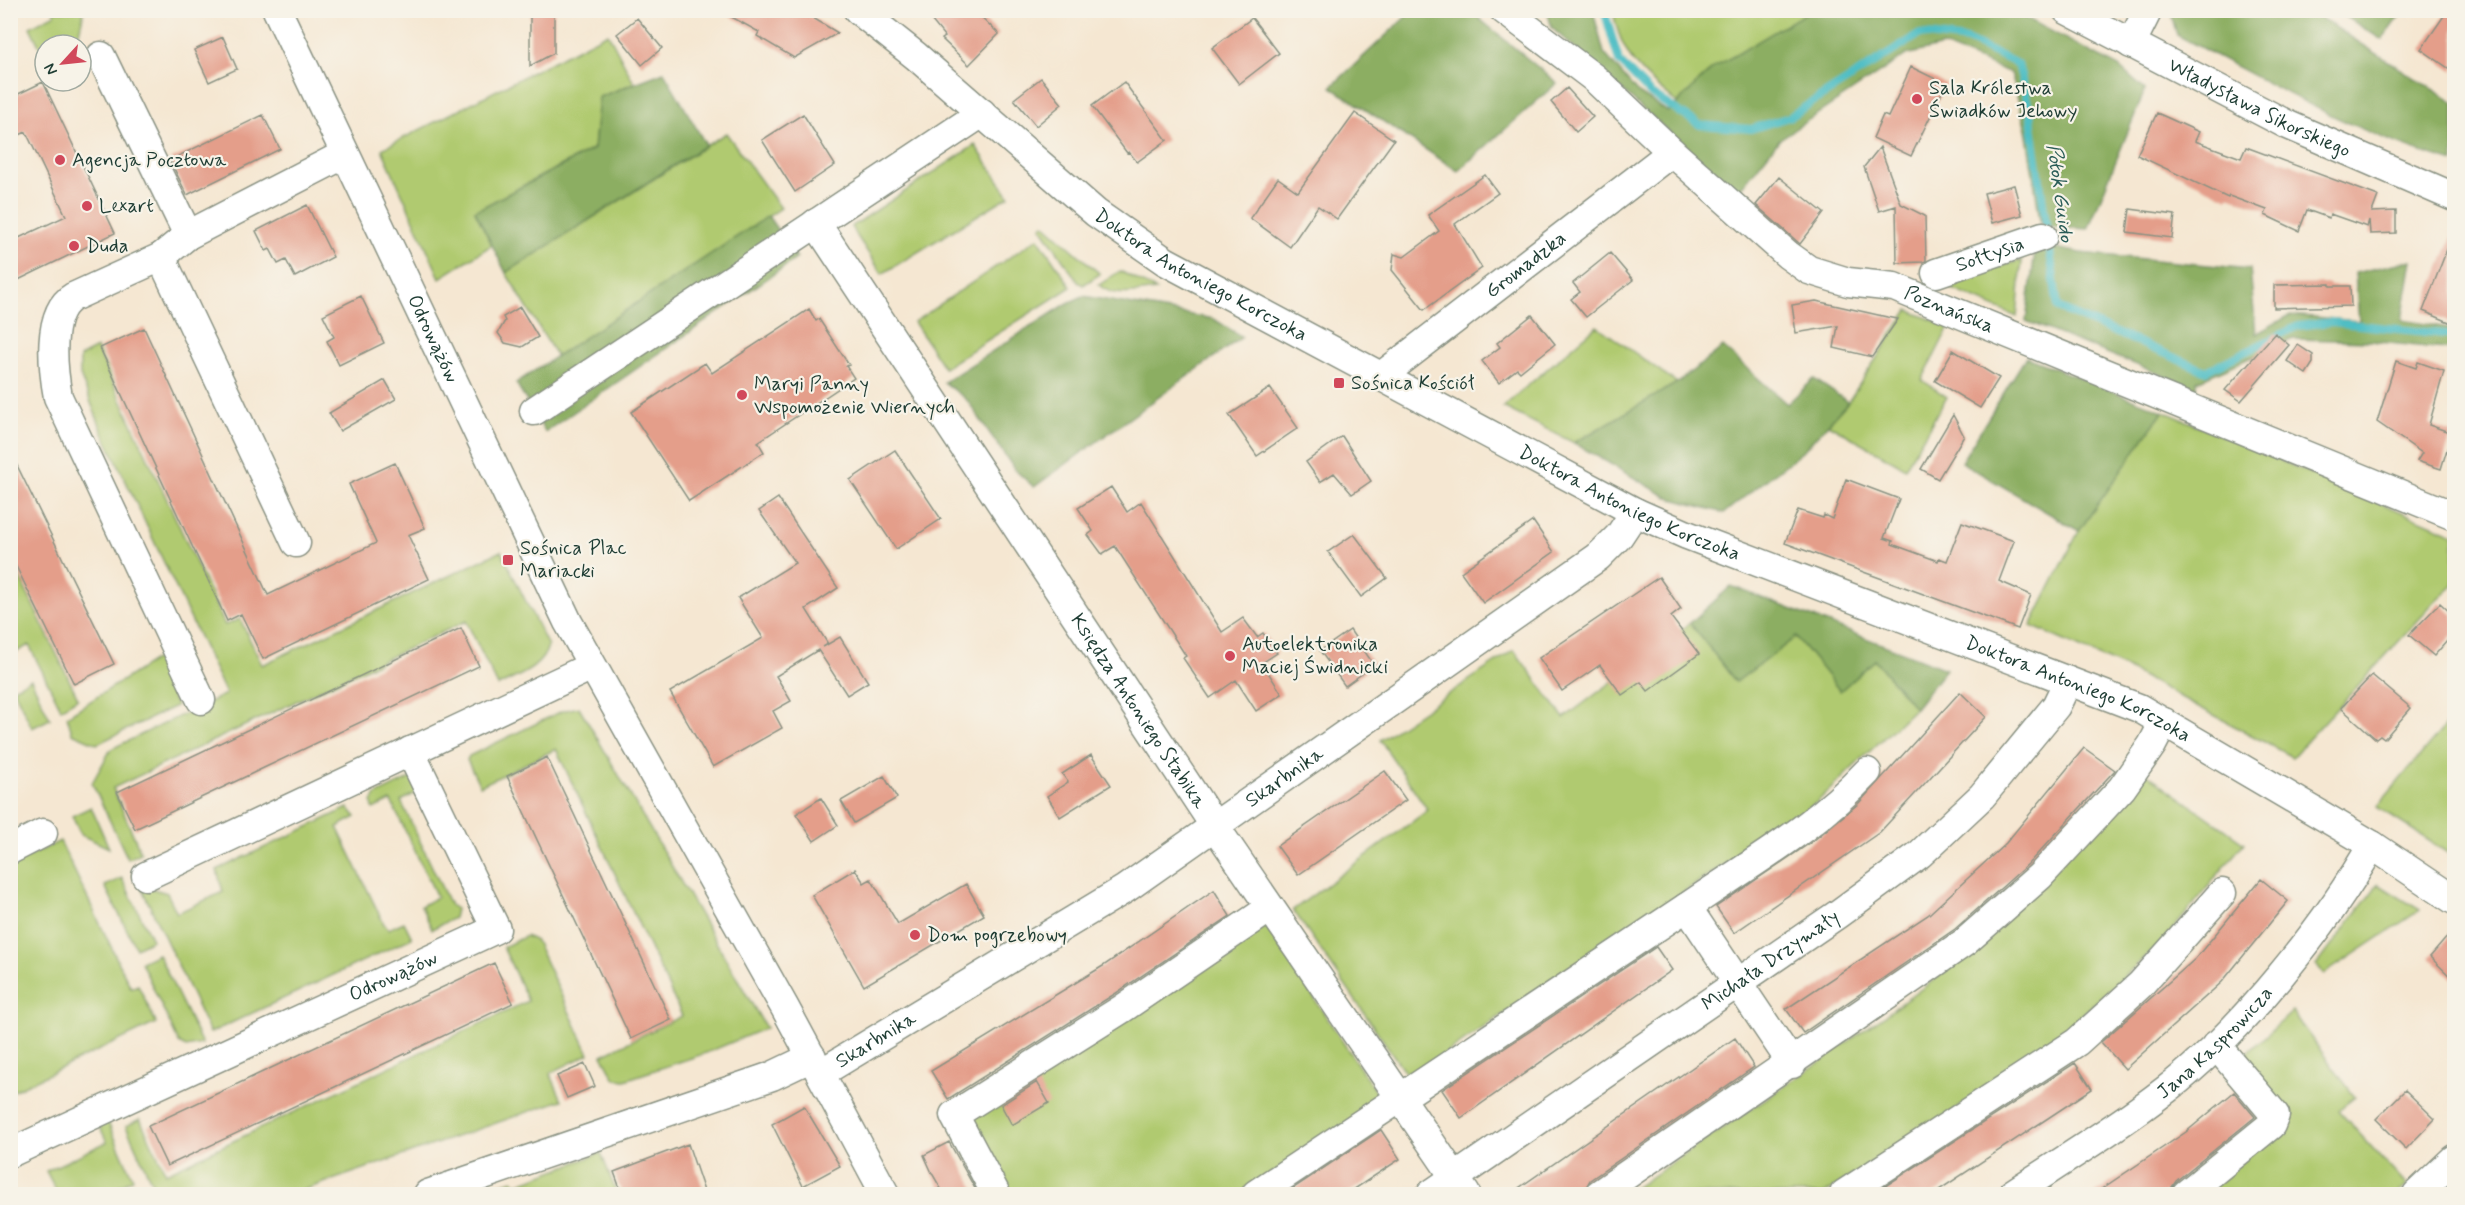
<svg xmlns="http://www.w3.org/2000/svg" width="2465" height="1205" font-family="Mynerve,sans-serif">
  <rect width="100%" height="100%" fill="#f7f3e8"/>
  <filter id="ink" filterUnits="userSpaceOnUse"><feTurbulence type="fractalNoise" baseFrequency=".0167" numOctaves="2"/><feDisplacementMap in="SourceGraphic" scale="12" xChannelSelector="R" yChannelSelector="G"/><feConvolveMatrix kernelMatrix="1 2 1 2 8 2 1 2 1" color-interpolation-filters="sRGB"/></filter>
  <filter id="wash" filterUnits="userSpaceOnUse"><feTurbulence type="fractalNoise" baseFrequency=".008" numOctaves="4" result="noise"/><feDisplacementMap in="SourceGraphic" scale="24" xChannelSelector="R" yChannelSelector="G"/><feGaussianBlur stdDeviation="1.35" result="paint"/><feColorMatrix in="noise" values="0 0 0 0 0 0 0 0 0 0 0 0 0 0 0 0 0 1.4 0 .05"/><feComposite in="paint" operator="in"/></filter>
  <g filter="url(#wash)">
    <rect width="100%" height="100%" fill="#f5e7d2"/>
    <path fill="#b0ca70" stroke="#688452" stroke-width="1.5" d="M53,11H84L76,45H45V58L30,27L55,14Z
      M1613,11H1811L1713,68L1677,103C1641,73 1622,59 1613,11Z
      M608,33L634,83L599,97L594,148L475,211L492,245L440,278L382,149Z
      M726,133L781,208L557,357L506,273Z
      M975,145L1009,196L882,274L851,227Z
      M1044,224L1100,274L1083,285L1078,282L1041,227Z
      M1038,238L1071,287L944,368L914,322Z
      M2022,260L2017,317L1941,284Z
      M1120,271L1156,290C1137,292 1114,299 1099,285Z
      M1908,310L1949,327L1922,380L1947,397L1905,468L1828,424L1848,402Z
      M1597,326L1677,383L1574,443L1503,407Z
      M97,348L225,625L240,619L262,665L501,551L548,646C542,669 517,676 498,686L466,621L113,788L141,853L128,859L92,783L111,749L226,694L103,433L80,375V357Z
      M2163,411L2454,534V585L2436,601L2292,757L2130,670L2031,626L2079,531Z
      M10,558L78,698L61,709L29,645L11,655Z
      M1690,623L1736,682L1796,637L1840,691L1875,660L1915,708L1817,802L1409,1078L1293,910L1428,810L1380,740L1514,650L1564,718Z
      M156,659L176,706L97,744L72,733L67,716Z
      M31,679L50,719L32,728L13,688Z
      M579,707L766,1028L706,1053L625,1080L615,1079L602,1055L682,1016L556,749L480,786L467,760L469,756L562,711Z
      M2454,715V857L2377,807Z
      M2143,771L2244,843L2165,939L2030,1062L1824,1194H1626L1824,1059L1974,951Z
      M413,777L420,791L401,801L450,905L456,909L454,918L432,929L421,906L437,897L391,801L373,809L372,802L376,795Z
      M91,807L109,848L81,835L72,816Z
      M348,808L356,817L337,827L384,924L388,929L404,922L412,938L210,1033L140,885L167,893L177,913L223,892L217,870Z
      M60,841L131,988L138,985L156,1023L11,1092V865Z
      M122,878L152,940L136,948L105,886Z
      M2378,884L2420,910L2324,974L2317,965Z
      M1266,925L1381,1100L1242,1194H1011L971,1118Z
      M526,936L536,941L589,1054L550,1073L562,1100L292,1194H157L126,1126L140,1119L166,1173L528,1001L503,947Z
      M158,954L202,1044L186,1047L179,1043L141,962Z
      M2292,1012L2355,1097L2338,1110L2407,1186L2397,1194H2200L2292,1121L2240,1059Z
      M107,1120L133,1179L104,1194H58L46,1171L107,1142L98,1123Z
      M601,1153L617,1194H470L513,1180L517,1184Z"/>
    <path fill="#8cae62" stroke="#56764b" stroke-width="1.5" d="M1811,10L2013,11L2119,67L2145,90L2088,229L2041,226L2026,129L2011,73L1943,46L1906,55L1780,139L1737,193L1552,28L1547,11H1593L1604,53L1637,92L1668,112L1713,68Z
      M1412,11H1470L1557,83L1458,171L1331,87Z
      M2170,11H2310L2454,103V162C2356,135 2267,82 2177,35Z
      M2337,11H2403L2382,40Z
      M664,72L706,145L506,273L475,211L594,149L599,97Z
      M768,216L797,258L545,432L516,383Z
      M2036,244L2080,253L2250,269L2256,334L2290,315L2359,321L2355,273L2412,260L2402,320L2454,329V350L2371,341L2293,339L2197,381V389L2026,321Z
      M1083,296L1214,319L1242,337L1034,487L1015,470L967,400L944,382L1068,303Z
      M1723,347L1787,404L1814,379L1848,402L1802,452L1724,513L1669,498L1574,443L1677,383Z
      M2026,357L2163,411L2079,531L1961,462Z
      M1731,586L1946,669L1915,708L1875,660L1840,691L1796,637L1736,682L1690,623Z"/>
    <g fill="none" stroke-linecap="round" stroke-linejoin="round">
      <path stroke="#50bec4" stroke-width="8" d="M1604,10L1619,61L1651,94L1700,125L1751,129L1789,117L1920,34L1967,40L2018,64L2030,111L2058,308L2206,371L2298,326L2331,322L2454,335"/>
    </g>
    <g id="blocks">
      <path fill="#e49e8a" d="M530,10H554V53L530,66Z
        M719,10H800L838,33L794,58L757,36L759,32Z
        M923,10H974L999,34L969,65L942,39L945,37Z
        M2448,10H2454V72L2421,49Z
        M637,18L662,48L642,65L617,34Z
        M1252,18L1279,53L1239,84L1212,48Z
        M223,37L237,69L209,82L194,50Z
        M1911,67L1946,84L1911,156L1873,138L1883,115L1888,117Z
        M1041,78L1062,104L1036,126L1014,99Z
        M43,82L115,233L10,284V242L66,216L26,132L10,139V98Z
        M1124,82L1167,140L1137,162L1129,152L1127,153L1092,106Z
        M1567,88L1593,117L1576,132L1551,102Z
        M1355,113L1394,140L1337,219L1318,206L1290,247L1250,218L1278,178L1298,192Z
        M2157,113L2199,132L2195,141L2241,158L2246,147L2378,196L2372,212L2396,211V233L2370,234L2369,220L2367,227L2330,214L2329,218L2307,210L2299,231L2265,215L2267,210L2229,196L2228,198L2137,155Z
        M803,114L835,165L795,192L762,140Z
        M263,115L280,149L187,195L170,160Z
        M1880,147L1901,204L1925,216L1926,261L1923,262L1897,263L1896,206L1879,211L1864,167Z
        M1485,175L1498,193L1455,224L1482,268L1424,310L1392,270L1394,254L1404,257L1439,231L1428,215Z
        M1779,177L1824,213L1800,244L1756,205Z
        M2014,185L2022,215L1992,223L1984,193Z
        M307,205L333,257L295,277L286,260L278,264L270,249L266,251L256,231Z
        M2130,209L2175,215L2172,238L2127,232Z
        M2453,234L2454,235V324L2423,311Z
        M1610,253L1633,280L1586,317L1571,299L1580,292L1573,283Z
        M2330,284V286H2350L2351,306L2274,308V285Z
        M361,296L384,343L339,365L327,341L334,337L323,315Z
        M1816,301L1887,317L1898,319L1872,357L1834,348L1838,326L1796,333L1792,305Z
        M520,307L538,337L522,347L505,343L498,333L505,321L503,317Z
        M809,309L816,321L819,319L849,365L846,366L854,378L758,442L764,452L689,501L631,412L705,363L712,373Z
        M1532,315L1555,344L1520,372L1517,369L1499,383L1482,361L1500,347L1497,343Z
        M144,328L268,595L376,543L349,484L395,463L425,528L408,535L429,579L263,659L241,614L227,621L100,348Z
        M2275,333L2289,345L2241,401L2225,390Z
        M2298,345L2313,355V363L2306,374L2287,361Z
        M1953,350L1999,378L1980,408L1935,381Z
        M2396,361L2416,368L2418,362L2444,371L2429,425L2452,433L2441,469L2417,461L2422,453L2377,422Z
        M385,380L396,399L340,431L329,413Z
        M1270,388L1298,428L1257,456L1229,415Z
        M1953,415L1964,436L1938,479L1921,469Z
        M1342,436L1371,481L1352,494L1334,473L1320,482L1306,462Z
        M895,450L941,519L896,549L850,480Z
        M10,451L114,664L74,684L10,554Z
        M1846,479L1899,499L1884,538L1893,541L1892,544L1938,561L1939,558L1947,561L1962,522L2014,541L1999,581L2031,595L2018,629L1785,543L1798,510L1823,518L1824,515L1832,519Z
        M1111,487L1127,512L1141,502L1222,632L1243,618L1257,637L1263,633L1277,653L1262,663L1282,694L1256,711L1236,680L1210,698L1183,658L1186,656L1115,546L1102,554L1088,535L1093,531L1078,508Z
        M778,498L838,588L806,609L828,644L823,647L840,637L868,682L847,695L818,650L776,676L791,701L773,711L782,728L713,767L670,692L763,638L738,598L795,563L759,511Z
        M1533,521L1554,552L1483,603L1461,572Z
        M1354,534L1387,578L1361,597L1328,552Z
        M1659,577L1681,609L1671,617L1699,654L1648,691L1641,682L1622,695L1600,665L1562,691L1539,658Z
        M2440,603L2454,616V633L2434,656L2409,635Z
        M461,628L479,666L135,829L117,792Z
        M1350,630L1374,665L1345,686L1320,651Z
        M2372,675L2411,708L2384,739L2380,736L2376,739L2341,708Z
        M1960,692L1986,717L1880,832L1734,933L1716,907L1813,841L1858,804Z
        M2084,748L2115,770L2028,864L1955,929L1803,1033L1786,1009L1928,915L2006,843Z
        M1091,755L1111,785L1060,817L1047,796L1068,782L1062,774Z
        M547,757L671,1020L631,1039L507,776Z
        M1385,771L1406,800L1298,875L1277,846Z
        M884,776L897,798L854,823L841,801Z
        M821,798L838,825L814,841L796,814Z
        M855,869L864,883L871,879L898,924L966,884L984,915L864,986L812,895Z
        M2261,879L2288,901L2222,982L2125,1069L2101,1042L2195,959Z
        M1214,890L1230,916L1113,995L948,1099L931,1071L1103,966Z
        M2454,929V980L2430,957Z
        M1656,947L1672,970L1461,1118L1442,1090Z
        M494,963L513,1003L167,1166L148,1126Z
        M1735,1038L1754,1067L1590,1180L1583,1193L1510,1194Z
        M2075,1063L2092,1089L1933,1194H1873Z
        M585,1064L595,1086L567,1098L557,1076Z
        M1037,1082L1049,1103L1012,1125L1001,1105Z
        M2405,1090L2435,1119L2406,1149L2376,1119Z
        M2234,1092L2255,1117L2176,1181L2170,1190L2163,1194H2094L2186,1132Z
        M804,1106L840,1166L803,1186L772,1124Z
        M1381,1130L1400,1159L1347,1194H1285Z
        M949,1142L978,1194H944L933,1175L924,1155Z
        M688,1144L705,1194H622L614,1172Z"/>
    </g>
  </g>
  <g filter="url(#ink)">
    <use href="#blocks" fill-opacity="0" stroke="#8a9283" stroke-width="1.5"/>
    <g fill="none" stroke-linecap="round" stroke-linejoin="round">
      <defs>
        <g id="minor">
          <path id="s1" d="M277,10L568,622L785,1008L885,1194"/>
          <path id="s2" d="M858,10L916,56L1096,213L1165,261L1635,512L1687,535L2139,708L2372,845L2454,900"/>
          <path id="s3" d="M1504,10L1594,78L1672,152L1788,255L1809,270L1848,282L1894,287L2454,516"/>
          <path id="s4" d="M2067,10L2288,125L2454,197"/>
          <path d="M2131,44L2148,10"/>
          <path d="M101,56L188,235"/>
          <path id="s5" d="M816,223L1214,825L1466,1194"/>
          <path d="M161,257L296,543"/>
          <path id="s6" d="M1936,273L2043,236"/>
          <path id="s7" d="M1380,377L1672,152"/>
          <path d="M534,411L982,113"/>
          <path d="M201,700L58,397C53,370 46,313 73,297L161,257L188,235L345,154"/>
          <path d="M10,850L43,833"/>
          <path d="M146,876L592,666"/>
          <path d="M1687,907C1748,865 1816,827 1867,772"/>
          <path id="s8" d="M821,1073L1125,889L1598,557L1619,536L1635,512"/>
          <path id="s9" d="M10,1153L496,929L410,751"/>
          <path d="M428,1194L772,1076L812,1057"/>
          <path d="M996,1194L954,1115L1122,1009L1270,908"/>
          <path d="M1256,1194L1687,907L1792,1064"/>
          <path id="s10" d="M1431,1194L1838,914L1920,854L1982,796L2056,706L2068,681"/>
          <path d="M1599,1194L1965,942L2040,876L2122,788L2152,745L2164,722"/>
          <path d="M1844,1194L2077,1042L2140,985L2222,893"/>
          <path id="s11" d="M2012,1194C2064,1160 2118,1127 2167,1089C2240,1033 2327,925 2372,845"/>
          <path d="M2186,1194L2271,1125L2275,1115L2216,1045"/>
          <path d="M2417,1194L2454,1159"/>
        </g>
      </defs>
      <use href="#minor" stroke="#8a9283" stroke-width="31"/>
      <use href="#minor" stroke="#fff" stroke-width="28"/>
    </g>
  </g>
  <g fill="#d1495b" stroke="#f7f3e8" stroke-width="2">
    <circle cx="1917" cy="99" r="6"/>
    <circle cx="60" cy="160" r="6"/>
    <circle cx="87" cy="206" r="6"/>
    <circle cx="74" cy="246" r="6"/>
    <rect x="1333" y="377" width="12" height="12" rx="3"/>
    <circle cx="742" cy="395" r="6"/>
    <rect x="502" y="554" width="12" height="12" rx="3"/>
    <circle cx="1230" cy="656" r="6"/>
    <circle cx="915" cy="935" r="6"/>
  </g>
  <g text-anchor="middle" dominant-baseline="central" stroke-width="4.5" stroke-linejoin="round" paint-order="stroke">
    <g font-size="20" fill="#1f3d34" stroke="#f7f3e8" text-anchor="start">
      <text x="1929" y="88">Sala Królestwa<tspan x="1929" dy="23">Świadków Jehowy</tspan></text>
      <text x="72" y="160">Agencja Pocztowa</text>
      <text x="99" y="206">Lexart</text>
      <text x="86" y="246">Duda</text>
      <text x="1351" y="383">Sośnica Kościół</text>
      <text x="754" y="384">Maryi Panny<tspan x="754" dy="23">Wspomożenie Wiernych</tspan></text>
      <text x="520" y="548">Sośnica Plac<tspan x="520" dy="23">Mariacki</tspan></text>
      <text x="1242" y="644">Autoelektronika<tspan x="1242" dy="23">Maciej Świdnicki</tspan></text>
      <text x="927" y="935">Dom pogrzebowy</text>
    </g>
    <g font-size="20" fill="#1f3d34" stroke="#f7f3e8">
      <text stroke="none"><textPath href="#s4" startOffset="216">Władysława Sikorskiego</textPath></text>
      <text stroke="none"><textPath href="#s6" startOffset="57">Sołtysia</textPath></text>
      <text stroke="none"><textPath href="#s7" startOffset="184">Gromadzka</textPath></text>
      <text stroke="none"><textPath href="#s2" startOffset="435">Doktora Antoniego Korczoka</textPath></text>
      <text stroke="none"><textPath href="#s3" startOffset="548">Poznańska</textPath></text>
      <text stroke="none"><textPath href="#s1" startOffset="364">Odrowążów</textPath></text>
      <text stroke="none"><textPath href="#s2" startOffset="921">Doktora Antoniego Korczoka</textPath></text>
      <text stroke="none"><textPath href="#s2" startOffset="1407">Doktora Antoniego Korczoka</textPath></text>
      <text stroke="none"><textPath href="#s5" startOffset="585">Księdza Antoniego Stabika</textPath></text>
      <text stroke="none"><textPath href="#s8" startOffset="550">Skarbnika</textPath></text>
      <text stroke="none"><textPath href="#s10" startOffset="412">Michała Drzymały</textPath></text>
      <text stroke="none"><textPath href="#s9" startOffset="422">Odrowążów</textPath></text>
      <text stroke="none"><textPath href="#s8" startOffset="64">Skarbnika</textPath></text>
      <text stroke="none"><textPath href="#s11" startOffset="254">Jana Kasprowicza</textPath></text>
    </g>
    <g font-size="21" font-style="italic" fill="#2b5d58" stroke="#f7f3e8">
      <text transform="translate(2060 193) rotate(82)">Potok Guido</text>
    </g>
  </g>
  <rect width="2465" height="1205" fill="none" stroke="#f7f3e8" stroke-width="36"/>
  <g transform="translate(63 63) rotate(243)"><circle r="28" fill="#f7f3e8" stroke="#a1aaa0" stroke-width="1.5"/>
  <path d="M0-4.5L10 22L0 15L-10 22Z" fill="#d1495b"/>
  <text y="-9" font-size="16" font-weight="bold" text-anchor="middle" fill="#1f3d34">N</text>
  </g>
</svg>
